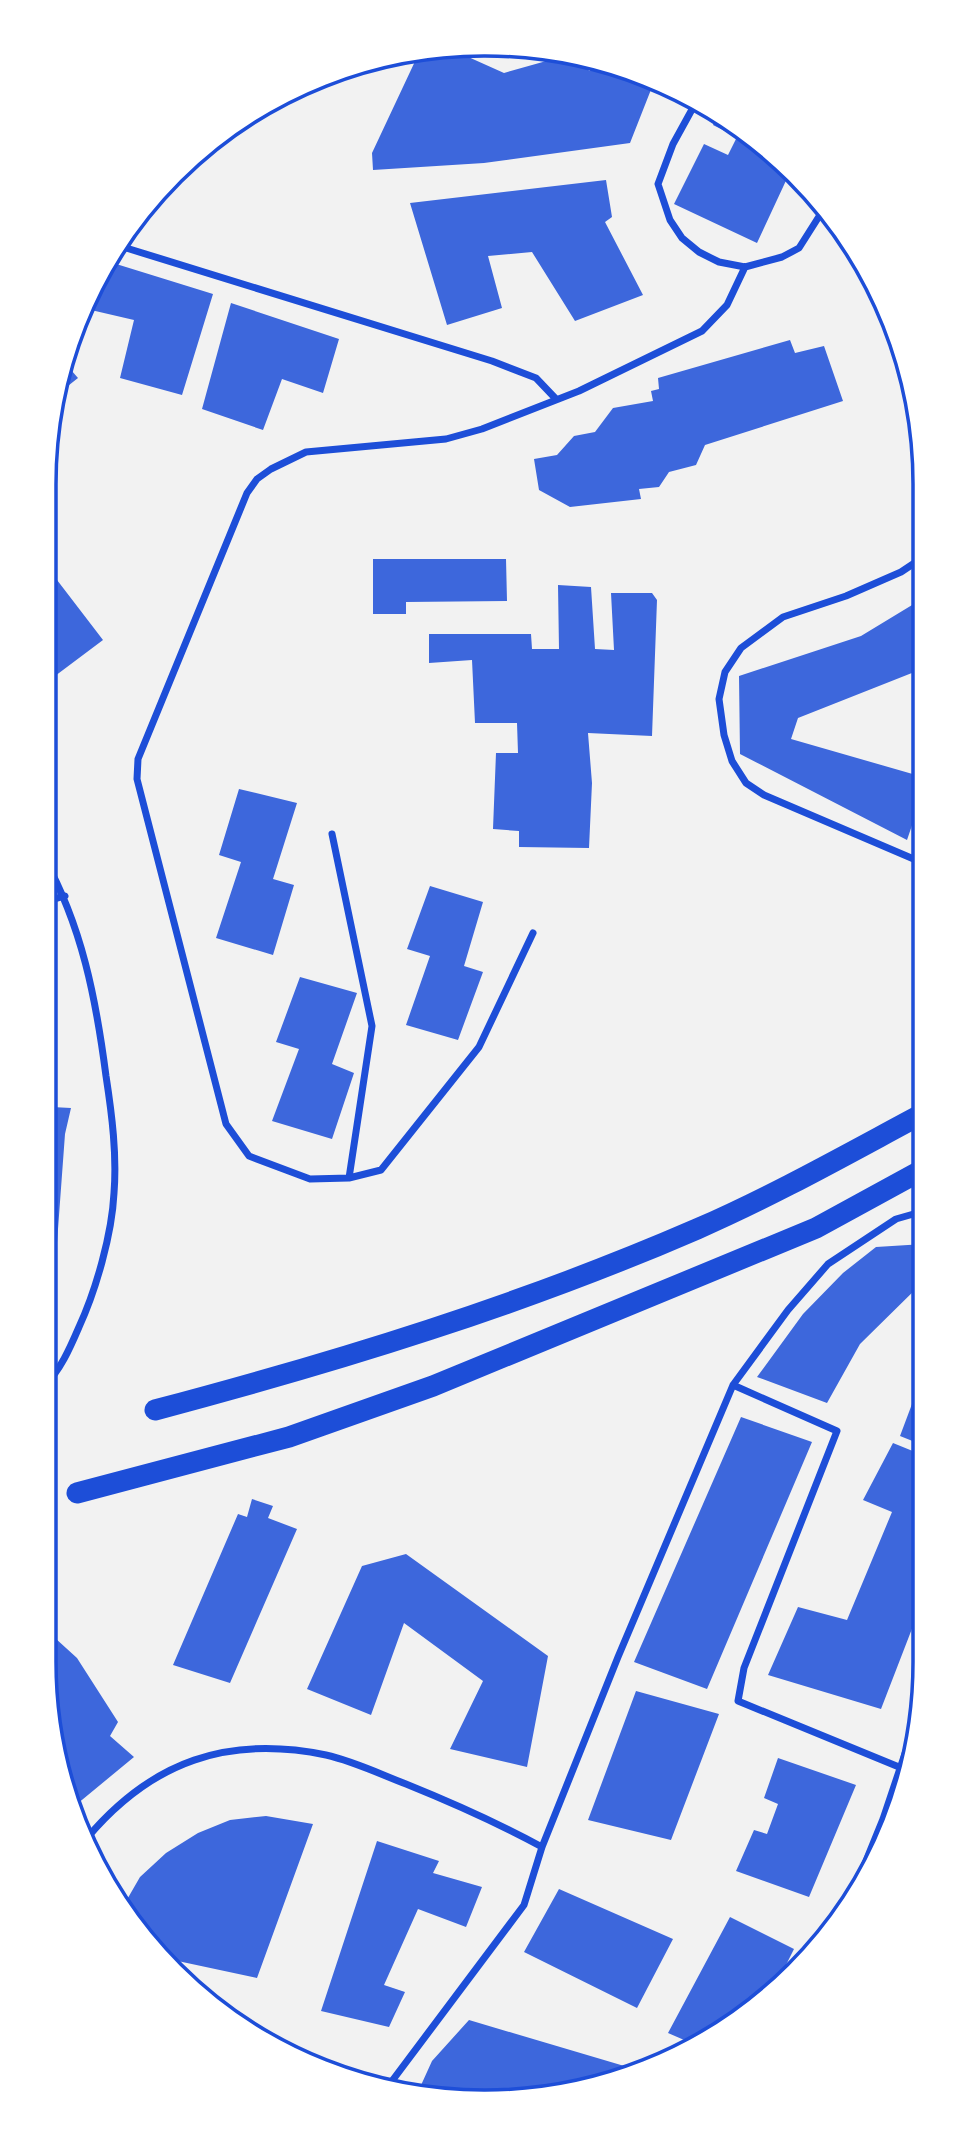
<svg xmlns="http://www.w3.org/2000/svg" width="969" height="2146" font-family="Cabin,sans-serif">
  <rect width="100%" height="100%" fill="#f2f2f2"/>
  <path fill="#3d67dc" d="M446,47L504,73L557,58L569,60L590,71L594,63L627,67L654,82L630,143L484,163L373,170L372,153L418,55Z
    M717,116L752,135L790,172L757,243L674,204L704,144L728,155L737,137L713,125Z
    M606,180L612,217L605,222L643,295L575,321L532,252L488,256L502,308L447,325L410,203Z
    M113,263L213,294L182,395L120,378L134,320L91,310L93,298Z
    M231,303L339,339L323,393L282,379L263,430L202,409Z
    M790,340L795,353L824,346L843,401L705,445L696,465L669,472L659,487L639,489L641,499L570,507L539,490L534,459L557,455L574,436L595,432L613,408L653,401L651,391L659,389L658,378Z
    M64,362L78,378L59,393Z
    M373,559H506L507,601L406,602V614H373Z
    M44,563L103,640L51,679L44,669Z
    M558,585L591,587L595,649L614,650L611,593H652L657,600L652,736L588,733L592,783L589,848L519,847V831L493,829L496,753H518L517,723H475L472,660L429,663V634H531L532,649H559Z
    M922,599V669L798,718L791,739L923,777V793L907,840L740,754L739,676L861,636Z
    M239,789L297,803L273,879L294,885L273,955L216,938L241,862L219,855Z
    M430,886L483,902L464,966L483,972L458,1040L406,1025L430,956L407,949Z
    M300,977L357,993L332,1064L354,1073L332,1139L272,1121L299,1049L276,1042Z
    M52,1107L71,1108L65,1134L56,1256L53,1257L50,1276H47L45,1285L44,1129Z
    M924,1244V1281L860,1344L827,1403L757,1377L803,1314L843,1273L876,1247Z
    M924,1372L925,1446L900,1436Z
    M741,1417L812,1442L707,1689L634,1662Z
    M893,1443L925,1456V1595L881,1709L768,1675L798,1607L847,1620L892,1512L863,1500Z
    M252,1499L273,1506L268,1518L297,1529L230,1683L173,1665L238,1514L247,1517Z
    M406,1554L548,1656L527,1767L450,1749L483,1681L404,1623L371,1715L307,1689L362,1566Z
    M44,1628L77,1658L118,1722L110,1736L134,1757L71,1809L44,1661Z
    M636,1691L719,1714L671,1840L588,1820Z
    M778,1758L856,1785L809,1897L736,1871L754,1830L767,1834L778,1804L764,1798Z
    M266,1816L313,1824L257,1978L159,1957L153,1952L125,1903L140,1877L166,1853L198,1833L230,1820Z
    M377,1841L439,1861L433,1873L482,1887L466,1927L418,1909L384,1985L405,1992L389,2027L321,2011Z
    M559,1889L673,1939L637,2008L524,1952Z
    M730,1917L794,1949L776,1985L698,2046L668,2033Z
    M469,2020L631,2068L542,2098L417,2094L432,2061Z
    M289,2042L319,2063V2064L282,2050Z"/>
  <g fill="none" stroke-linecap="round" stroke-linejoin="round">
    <path stroke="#1d4ed8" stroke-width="7" d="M695,104L673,144L658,184L670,220L682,238L699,252L719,262L745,267L782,257L799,248L825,207
      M123,247L492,361L536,378L556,399
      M922,558L901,572L846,596L783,617L741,648L725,672L719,699L724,735L732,761L746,783L764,795L923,863
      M332,834L372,1026L349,1178L310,1179L249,1156L226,1124L137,779L138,759L247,493L257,479L271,469L306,452L446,439L482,429L579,391L702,331L727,305L745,267
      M44,902L65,896
      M349,1178L381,1170L479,1047L533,933
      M733,1385L837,1431L744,1668L738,1701L899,1767
      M44,1386C60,1371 70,1348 79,1327C96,1290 112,1234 114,1193C117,1155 112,1115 106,1076C96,999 82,926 44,858
      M87,1838C152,1761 228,1735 326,1755C353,1761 380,1774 406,1784C453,1803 498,1823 542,1847
      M859,1878L883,1819L915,1724
      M386,2089L524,1905L542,1847L618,1657L733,1385L788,1310L828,1264L896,1219L924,1211"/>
    <path stroke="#1d4ed8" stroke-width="21" d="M155,1410C340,1361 522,1305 697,1229C775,1195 849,1153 924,1113
      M77,1493L289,1437L433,1386L816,1228L924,1169"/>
  </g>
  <path d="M0 0H969V2146H0ZM484 56H485A428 428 0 0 1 913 484V1662A428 428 0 0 1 485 2090H484A428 428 0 0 1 56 1662V484A428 428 0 0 1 484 56Z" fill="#fff" fill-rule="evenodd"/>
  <path fill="none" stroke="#1d4ed8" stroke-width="3.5" d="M484 56H485A428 428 0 0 1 913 484V1662A428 428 0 0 1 485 2090H484A428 428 0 0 1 56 1662V484A428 428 0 0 1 484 56Z"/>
</svg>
